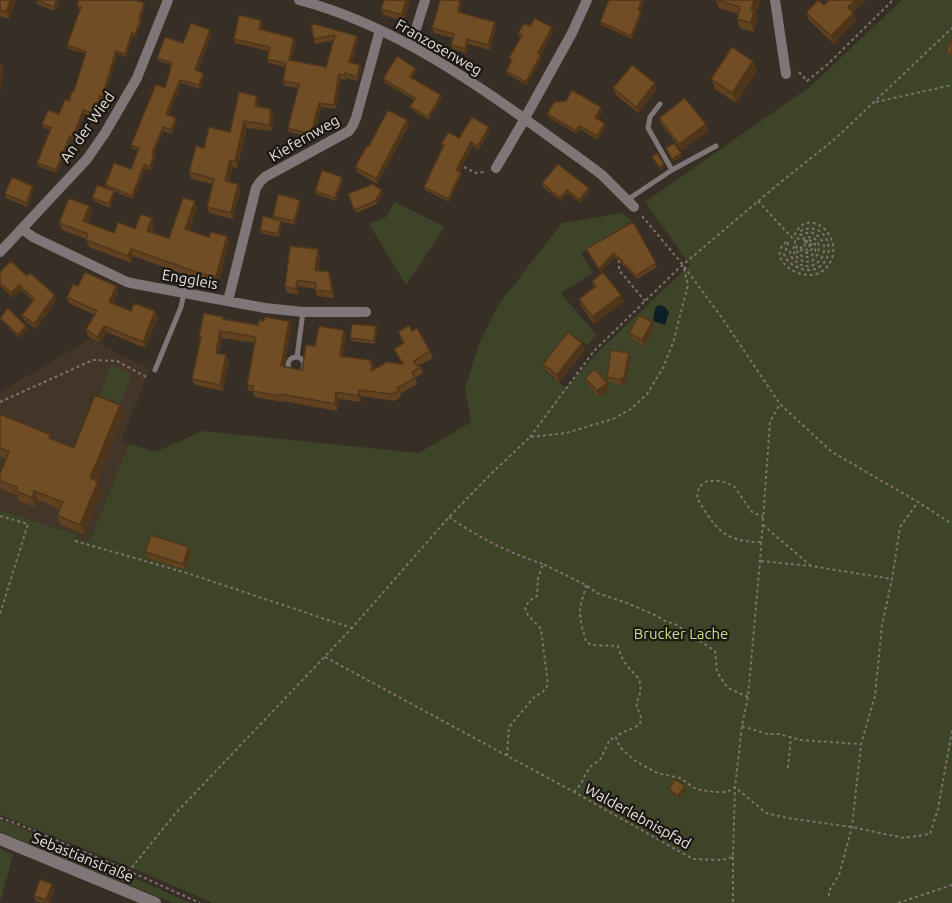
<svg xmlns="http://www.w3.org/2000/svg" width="952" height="903" font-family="Ubuntu,sans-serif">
  <rect width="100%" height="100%" fill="#372e25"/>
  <path fill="#433527" d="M91,338L106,348L150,369L121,441L129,444L89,542L76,538L77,535L0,510V392Z"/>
  <path fill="#3e4428" d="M902,0H952V903H213L130,867L0,815V510L77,535L76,538L89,542L129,444L155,452L203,431L419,453L471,422L465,389L478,346L499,304L562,223L622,213L632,221L581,253L593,273L561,293L597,336L587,345L572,335L544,371L566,388L600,350L690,265L645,202L811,86Z
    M395,202L445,227L406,285L369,224L386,217Z
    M114,365L132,375L120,404L99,395L110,368Z
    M0,820L16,825L190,903H173L0,832Z
    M0,849L13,854L0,903Z"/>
  <path fill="#0b2126" d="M659,305L664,306L669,312L665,325L653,321L655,308Z"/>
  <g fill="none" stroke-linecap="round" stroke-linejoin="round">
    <path stroke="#7d746d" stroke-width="2" stroke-dasharray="3 3" stroke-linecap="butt" d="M799,72L807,81L829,63L893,0
      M876,102L952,85
      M464,167L476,173L484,172
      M758,201L795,241V246L790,252V255C813,287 842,242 810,232L800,235V233L802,230C829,220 839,260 815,269C809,271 803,270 797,267C791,264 786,261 784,254L788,245V241C761,258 807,289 826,268C850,242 810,203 795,234L797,238L800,240C809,236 814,235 819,245L818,254L812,261L804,262L794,255V253L797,246L808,250L810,246L806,243L807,241L812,245C813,249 811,251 807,253L799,249L797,252L803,257H810L815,252V244L808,239L803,242L806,247
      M642,216L683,265L722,318L780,404L832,452L918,502L952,524
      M619,260V270L645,301
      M0,402L93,360L117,361L148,378
      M530,437L594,351L678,269L782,181L835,139L952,28
      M0,516L28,524L0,614
      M449,517C478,537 509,553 543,564
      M763,525L811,566
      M75,541L190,574L352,628
      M761,542C722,542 715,527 697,498L699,487L707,481H721L734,486L752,512L763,517
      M761,561L811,566L892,579
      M586,585C585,592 582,598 581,605C578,617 583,630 586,641L591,645L618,646C620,655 624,662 629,668C632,672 637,675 639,680C642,687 640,697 636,703L641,718L640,724C633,730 620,731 616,738L620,747L634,760L657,773L680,778L696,789L714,792H727L735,787L766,813L787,818L852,827L904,838L930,834L938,809L952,731
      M325,657L574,792L693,859L722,860L733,857L735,787L742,726L748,697L760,561L770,422L780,404
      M742,726L767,734H779L800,740L860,744
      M507,756L509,727L535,696L542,693L548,685L541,629L528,615L525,608L529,601L537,596L538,578L543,564L586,585L597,593L627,603L657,616L665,621L675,624L715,651L717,672L728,688L748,697
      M788,768L791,737
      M574,792L581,784L586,773L591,766L600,760L610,739L616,738
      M0,818L18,824L129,871L200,903
      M733,857V903
      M126,878L129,871L175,814L352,628L449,517L493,472L530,437L566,433L613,419L631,409L647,394L663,368L673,343L688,285L683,265
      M829,896V891L839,875L852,827L861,744L875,696L882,625L892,579L900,527L918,502
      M898,903L952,885"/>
    <path stroke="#7f7777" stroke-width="5" d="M660,104L650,117L648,128L672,170
      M627,200L672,170L716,146
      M288 365a8 8 0 1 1 16 0a8 8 0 1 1-16 0Z
      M297,357L303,312
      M155,370L181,307L184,293"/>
    <path stroke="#7f7777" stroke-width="10" d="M299,0C405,28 494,97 582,160L602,175L634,207
      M775,0L786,74
      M411,45L425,0
      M496,168L520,127L572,33L587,0
      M22,229L33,237L127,282L136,284L265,308L303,312H366
      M0,252L87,159L105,133L137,78L168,0
      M228,301L256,188L260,182L265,177L349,131L353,125L356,118L380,30"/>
    <path stroke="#7f7777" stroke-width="12" d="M0,839L155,903"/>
  </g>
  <path fill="#614220" d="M0,0H16L9,19L0,16Z
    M36,0H59L55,11L37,4Z
    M384,0H410L404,21L384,15L381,9Z
    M609,0H645L640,11L642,15L632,39L601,25L600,22Z
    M716,0L760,1L756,15L757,19L754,32L740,28L737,19L738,14L719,8Z
    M867,0L853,12L856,20L834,44L809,20L806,13L824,5Z
    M460,1L462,5L460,12L496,26L490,50L469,44L466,53L452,49L451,45L453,38L434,33L432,28Z
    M77,6H145L141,19L142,22L136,37L133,36L126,57L118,54L103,100H102L96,117L84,114L74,140L71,139L57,173L38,166L37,163L50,130L44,128L42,124L59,114L69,101L74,91L86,54L69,49L67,45L80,10L79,9Z
    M311,23L358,41L352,63L360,65L361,70L358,81L346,78V80L341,79L336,109L321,107L313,138L289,132L288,128L298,88L285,86L283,81L286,67L269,63L267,59L269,51L235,43L234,39L263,24L262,30L296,42L291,61L326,67L334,40L315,44Z
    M530,26L553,31L541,54L542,58L527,85L507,74L506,71L511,62L509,58L521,37L519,36L518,33Z
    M212,33L198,71L204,76L200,89L181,83L169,115L177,121L172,134L164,131L154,154L156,158L151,170L146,168L133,199L114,191L115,194L110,208L94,201L92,198L107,188L105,185L131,169L138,151L132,148L131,145L165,88L171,65L159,61L157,58L183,43Z
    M952,40V56L947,53L946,50Z
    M753,61L757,71L736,103L715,89L711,79Z
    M415,68L417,71L412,78L441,95L442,98L429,120L412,110L410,107L414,100L384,82L383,79Z
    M613,88L657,89L638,113L616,95Z
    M257,96L259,103L258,107L273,115L272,131L247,128L237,168L233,167L229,182L240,190L233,219L209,213L207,207L213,184L191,179L189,172L204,148L230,132Z
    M603,111L598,119L605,123L606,126L598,140L580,129L577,134L548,117L547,114Z
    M659,118L706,124L708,131L682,151L661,124Z
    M409,125L377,184L357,172L355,167L369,146Z
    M490,131L479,150L473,146L459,171L462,175L449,202L425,190L424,187L443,147L441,144Z
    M343,180L336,201L316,194L315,191Z
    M542,183L590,191L580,203L568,193L561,201L543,187Z
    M34,189L27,207L6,198L5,194Z
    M382,190L383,194L377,204L356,213L348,194Z
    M195,201L197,208L189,230L209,237L227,236L229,243L218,284L198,279L133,256L131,263L89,247L86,239L62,230L59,223L89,206L92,213L88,223L114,233L155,225L152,233L169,238Z
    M301,203L295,225L281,221L282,224L279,237L261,233L260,230L274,219L273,216Z
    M633,222L657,267L637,279L615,257L600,272L586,249Z
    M320,255L318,271L329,272L331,278L334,298L317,296L315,289L299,286L298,294L287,293L285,287Z
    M0,272L27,276L56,300L36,329L24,320L22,315L33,301L21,290L13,298L0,286Z
    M592,281L624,301L594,324L581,306L579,299L594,288Z
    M78,286H116L118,292L113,303L131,311H155L158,318L145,348L107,332L100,343L88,336L86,329L95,315L69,303L67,297Z
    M0,317L28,330L19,338L1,320Z
    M224,319L258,325L264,321H289L291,327L284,367L302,370L315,346L346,336L343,356L371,360L374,367V369L402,364L394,349L403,344L398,332L412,331L430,351L433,358L417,366L421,367L423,373L415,378L417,384L400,394L401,397L394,401L361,396V402L339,399L337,411L283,401V402L255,397L253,392L249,391L247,385L255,343L222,338L219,353L229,361L223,391L195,385L192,379L200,341L199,336Z
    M376,326L377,330L375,344L351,341L350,338Z
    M654,329L645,347L632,339L629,333Z
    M585,350L559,382L545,370L543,364Z
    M631,358L626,382L622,385L609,382L607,377Z
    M585,378L609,390L599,398L587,384Z
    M0,414L53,440L74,448L123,415L97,481L101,491L84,534L61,525L57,515L60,509L38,500L35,507L19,501L17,495L1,489L0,486V474L6,459L0,456Z
    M189,547L191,553L186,570L148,558L145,552Z
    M669,789L686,790L679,799L670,792Z
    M52,884L54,891L50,903L36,902L34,896Z"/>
  <path fill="#4f361a" d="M11,0H16L9,19L6,12Z
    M56,0H59L55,11L54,7Z
    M406,0H410L404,21L402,15Z
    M642,0H645L639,14L638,10Z
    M754,0H759L760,1L756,15L757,19L754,32L751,23V10Z
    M856,0H867L850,15L848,7Z
    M460,1L462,5L459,16L458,12Z
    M144,3L145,6L141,19L142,22L136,37L135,34L139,18Z
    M641,12L642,15L632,39L631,36Z
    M853,13L856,20L834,44L831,36Z
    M261,20L263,24L261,34L259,29Z
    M495,22L496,26L490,50L488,45Z
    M552,27L553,31L539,56L538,53Z
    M210,30L212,33L197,74L195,70Z
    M132,33L133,36L126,57L125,54Z
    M357,36L358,41L351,67L349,62Z
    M294,38L296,42L290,65L289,60Z
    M467,39L469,44L466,53L465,49Z
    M116,51L118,54L103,100L102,97Z
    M541,54L542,58L527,85L526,82Z
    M753,61L757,71L736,103L732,93Z
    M2,65L4,71L0,93V76Z
    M360,65L361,70L358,81L357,77Z
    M415,68L417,71L411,80L410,77Z
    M203,73L204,76L200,89L199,85Z
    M339,74L341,79L336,109L334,105Z
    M180,80L181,83L168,117L166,114Z
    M655,83L657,89L638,113L636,107Z
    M441,95L442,98L429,120L428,117Z
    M100,96L102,100L96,117L95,114Z
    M257,96L259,103L257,113L255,106Z
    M319,103L321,107L313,138L311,134Z
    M601,107L603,111L597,121L595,118Z
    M271,109L273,115L272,131L269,125Z
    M83,110L84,114L74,140L73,137Z
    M176,118L177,121L172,134L171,130Z
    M407,120L409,125L377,184L376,179Z
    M244,121L247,128L237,168L235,161Z
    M605,123L606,126L598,140L597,136Z
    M706,124L708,131L682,151L679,144Z
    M579,126L580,129L577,134L576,131Z
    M163,127L164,131L153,157L152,153Z
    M489,127L490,131L479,150L478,146Z
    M70,136L71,139L57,173L56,170Z
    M471,142L473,146L457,173L456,170Z
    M681,153L682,157L673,162L672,159Z
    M154,154L156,158L151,170L150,167Z
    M230,160L233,167L228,187L225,181Z
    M664,164L665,167L660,171L659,167Z
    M144,165L146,168L133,199L132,196Z
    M461,172L462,175L449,202L448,199Z
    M342,177L343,180L336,201L335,198Z
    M238,184L240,190L233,219L231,213Z
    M33,186L34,189L27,207L26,203Z
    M589,188L590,191L580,203L579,200Z
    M382,190L383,194L377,204L375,201Z
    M567,190L568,193L561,201L560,198Z
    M114,191L115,194L110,208L109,204Z
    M300,200L301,203L295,225L294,221Z
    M195,201L197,208L187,236L185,229Z
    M89,206L92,213L86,228L83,221Z
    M152,218L155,225L150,238L147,231Z
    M281,221L282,224L279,237L278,234Z
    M227,236L229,243L218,284L216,277Z
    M131,249L133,256L131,263L128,256Z
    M318,249L320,255L317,276L315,270Z
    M614,253L615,257L600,272L599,269Z
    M329,272L331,278L334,298L332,292Z
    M297,280L299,286L298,294L296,289Z
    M19,285L21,290L13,298L11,293Z
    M116,286L118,292L111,308L109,302Z
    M55,295L56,300L36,329L34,324Z
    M621,295L624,301L594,324L592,317Z
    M155,311L158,318L145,348L143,342Z
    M289,321L291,327L283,373L281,366Z
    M652,322L654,329L645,347L642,340Z
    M26,326L28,330L19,338L18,335Z
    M104,326L107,332L100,343L97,337Z
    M376,326L377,330L375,344L374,341Z
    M344,330L346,336L342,362L340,356Z
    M220,331L222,338L218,359L216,353Z
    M582,343L585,350L559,382L557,375Z
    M629,353L631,358L626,382L622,385L620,380Z
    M226,355L229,361L223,391L220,385Z
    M371,360L374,367L373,378L371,371Z
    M607,383L609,390L599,398L597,391Z
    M359,390L361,396V402L358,396Z
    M336,392L339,399L337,411L335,404Z
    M120,405L123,415L94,488L90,478Z
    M98,481L101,491L84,534L80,525Z
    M34,491L38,500L35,507L32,498Z
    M189,547L191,553L186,570L183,564Z
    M685,786L686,790L679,799L678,796Z
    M52,884L54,891L50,903H47L46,900Z"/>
  <path fill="#714d25" stroke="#4f361a" stroke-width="1.5" d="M0,0H11L6,12L0,10Z
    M36,0H56L54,7Z
    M79,0H135L144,3L139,18L141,19L135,34L132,33L125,54L116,51L102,97L100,96L95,114L83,110L73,137L70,136L56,170L37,163L51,128L42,124L48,110L59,114L65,99L69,101L72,91H74L86,52L67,45L81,7L77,6Z
    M384,0H406L402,15L381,9Z
    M440,0H457L460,1L458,12L495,22L488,45L467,39L465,49L451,45L454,34L432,28Z
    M609,0H642L638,10L641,12L631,36L600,22Z
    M717,0H754L751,10H754L751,23L737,19L740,7Z
    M818,0L824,5L829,0H856L848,7L853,13L831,36L806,13Z
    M239,15L261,20L259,29L294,38L289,60L326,67L335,35L314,39L311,23L357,36L349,62L360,65L357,77L345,73L344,76L339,74L334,105L319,103L311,134L288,128L299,84L283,81L286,63L267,59L270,47L234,39Z
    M535,18L552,27L538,53L541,54L526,82L506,71L512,60L509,58L522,35L518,33L524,23L530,26Z
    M191,23L210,30L195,70L203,73L199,85L180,80L166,114L176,118L171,130L163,127L152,153L154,154L150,167L144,165L132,196L105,185L114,163L131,169L139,148L131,145L156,84L165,88L172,63L157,58L165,37L183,43Z
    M952,40V54L946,50Z
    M732,47L753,61L732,93L711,79Z
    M397,56L415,68L410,77L441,95L428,117L410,107L415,98L383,79Z
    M0,64L2,65L0,76Z
    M632,65L655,83L636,107L613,88Z
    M572,90L601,107L595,118L605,123L597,136L579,126L576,131L547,114L554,102L566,101Z
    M239,92L257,96L255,106L271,109L269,125L244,121L235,161L230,160L225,181L238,184L231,213L207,207L214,179L189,172L196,146L204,148L209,127L230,132Z
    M685,98L706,124L679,144L659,118Z
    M388,110L407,120L376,179L355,167L367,146H369Z
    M472,117L489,127L478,146L471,142L456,170L461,172L448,199L424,187L444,145L441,144L448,132L459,138Z
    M674,143L681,153L672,159L666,148Z
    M657,153L664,164L659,167L652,157Z
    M558,164L589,188L579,200L567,190L560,198L542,183Z
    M322,170L342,177L335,198L315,191Z
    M12,177L33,186L26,203L5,194Z
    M372,184L382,190L375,201L354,210L348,194Z
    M97,185L114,191L109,204L92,198Z
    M278,194L300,200L294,221L273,216Z
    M69,198L89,206L83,221L99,227L114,233L118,222L135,229L141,214L152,218L147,231L169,238L183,198L195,201L185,229L209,237L211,232L227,236L216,277L196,272L131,249L128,256L86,240L88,234L59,223Z
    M263,216L281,221L278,234L260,230Z
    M633,222L656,263L636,276L614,253L599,269L586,249Z
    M290,246L318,249L315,270L329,272L332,292L315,290L316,283L297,280L296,289L285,287Z
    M11,261L27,276L30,273L55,295L34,324L22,315L34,299L19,285L11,293L0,283V272Z
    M85,272L116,286L109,302L131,311L134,303L155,311L143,342L104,326L97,337L86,329L97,311L67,297L73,284L78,286Z
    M603,272L621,295L592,317L579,299L596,286L592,281Z
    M8,308L26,326L18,335L0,318Z
    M204,313L223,317V319L258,325L259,320L264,321L265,317L289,321L281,366L302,370L306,345L315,346L319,326L344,330L340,356L371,360L370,362L372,361L371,371L387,362L403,364L394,349L404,343L398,332L409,325L412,331L417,328L430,351L414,361L417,366L421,367L412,372L415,378L397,388L399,391L392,394L359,390L358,396L336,392L335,404L280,394V396L252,391L253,386L247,385L256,337L220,331L216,353L226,355L220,385L192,379L201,337L199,336Z
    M639,315L652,322L642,340L629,333Z
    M352,324L376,326L374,341L350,338Z
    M568,332L582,343L557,375L543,364Z
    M611,350L629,353L624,377L620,380L607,377Z
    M595,369L607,383L597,391L585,378Z
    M95,395L120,405L90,478L98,481L80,525L57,515L63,502L34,491L32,498L16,491L17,487L0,481V474L9,452L0,448V414L51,435L49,438L74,448Z
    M151,535L189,547L183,564L145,552Z
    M675,779L685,786L678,796L669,789Z
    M40,879L52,884L46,900L34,896Z"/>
  <g text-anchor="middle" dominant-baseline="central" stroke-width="4.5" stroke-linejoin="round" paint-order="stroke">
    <g font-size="15" fill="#e7e0da" stroke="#1b1713">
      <text transform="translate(439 47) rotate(30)">Franzosenweg</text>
      <text transform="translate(87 127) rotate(-55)">An der Wied</text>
      <text transform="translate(304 138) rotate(-30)">Kiefernweg</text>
      <text transform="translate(190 279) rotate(10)">Enggleis</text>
      <text transform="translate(638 816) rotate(29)">Walderlebnispfad</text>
      <text transform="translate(83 857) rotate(22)">Sebastianstraße</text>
    </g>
    <g font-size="15" fill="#cedf91" stroke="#1b1713">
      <text x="681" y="633">Brucker Lache</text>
    </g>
  </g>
</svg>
